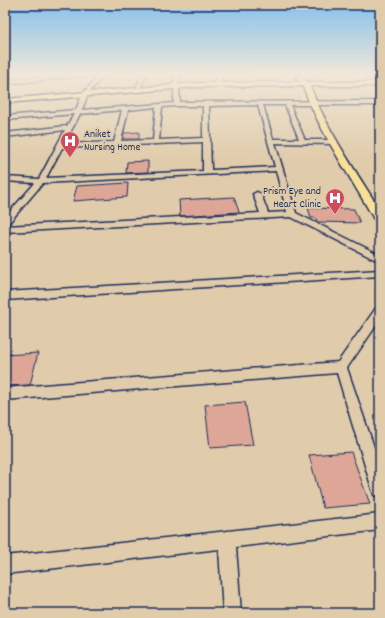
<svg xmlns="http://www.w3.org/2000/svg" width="385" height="618" font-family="Dekko,sans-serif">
  <rect width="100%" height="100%" fill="#e0cbaa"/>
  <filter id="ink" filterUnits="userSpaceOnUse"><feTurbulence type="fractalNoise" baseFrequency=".025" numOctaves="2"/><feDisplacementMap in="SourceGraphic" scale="8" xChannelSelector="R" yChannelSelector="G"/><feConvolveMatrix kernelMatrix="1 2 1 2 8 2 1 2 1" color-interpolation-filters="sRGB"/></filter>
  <g filter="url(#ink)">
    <path fill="#dda696" stroke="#1b2f5e" d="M139,132V139H123L124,133Z
      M148,161V172L126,173L127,162Z
      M128,183L127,197L73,201L77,186Z
      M234,197L239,212L180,216L179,200Z
      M308,208L354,209L360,223L317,222L316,218H311Z
      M38,353L30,385L5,386V355Z
      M245,402L253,445L210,448L205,405Z
      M351,452L370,504L323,508L309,455Z"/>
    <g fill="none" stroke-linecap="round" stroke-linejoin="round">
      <defs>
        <path id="minor" d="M71,75H97L5,84V80Z
          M99,75H104L88,94L82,110L174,103V86L172,85L176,75H181L177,86L179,87L180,102L380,101V105H290L305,140H334L337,142L334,144L275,143L296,213L380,255V262L291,217L5,232V226L260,213L253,194L257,192L261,194L268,213L287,212L276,171L43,183L8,224L5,225V217L35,183L5,181V177L39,179L65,130L5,137V133L67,126L74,114L5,120V116L76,110L82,94ZM258,105L275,167L211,170L209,106ZM263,105H285L299,139H273ZM177,106H203V138L159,140L162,107ZM156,107L153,140L121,141L128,110ZM122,110L114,142L64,144L80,114ZM203,142V171L46,178L62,148Z
          M141,75H146L140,89H136Z
          M216,75H221L220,84L215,83Z
          M364,75H369L370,77L368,78Z
          M380,270V276L5,300V292Z
          M380,307V320L347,368L380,465V497L374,495L372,489L337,373L5,400V388L338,362L376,308Z
          M380,514V530L236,547L241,613H223L219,549L5,574V556Z"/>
        <path id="major" d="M299,76L308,82H380V86H310C327,130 355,170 380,210V222L374,219C350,176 320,133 303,86L196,87L5,103V99L196,83L301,82L296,78Z"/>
      </defs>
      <use href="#minor" stroke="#1b2f5e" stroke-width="3"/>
      <use href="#major" stroke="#1b2f5e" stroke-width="3"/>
      <use href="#minor" fill="#e0cbaa" fill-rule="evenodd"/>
      <use href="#major" fill="#fadf96" fill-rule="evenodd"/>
    </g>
  </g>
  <linearGradient id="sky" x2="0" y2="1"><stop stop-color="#85bfec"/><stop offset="0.46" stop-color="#f1e8d9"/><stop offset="1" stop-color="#f1e8d9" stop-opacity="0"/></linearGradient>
  <rect width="385" height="162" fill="url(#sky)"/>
  <defs>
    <symbol id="hospital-pin" viewBox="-11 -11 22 30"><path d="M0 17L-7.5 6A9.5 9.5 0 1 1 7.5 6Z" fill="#d1495b" stroke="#e0cbaa"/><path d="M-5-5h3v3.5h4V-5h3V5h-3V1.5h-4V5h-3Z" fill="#fff"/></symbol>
  </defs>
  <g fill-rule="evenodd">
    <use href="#hospital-pin" x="59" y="130" width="22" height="30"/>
    <use href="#hospital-pin" x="324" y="187" width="22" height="30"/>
  </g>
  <g text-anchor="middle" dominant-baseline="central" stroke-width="4" stroke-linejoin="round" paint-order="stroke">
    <g font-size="11" fill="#1b2f5e" stroke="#e0cbaa" text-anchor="start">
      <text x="84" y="135">Aniket<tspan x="84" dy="13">Nursing Home</tspan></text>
      <text x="321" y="192" text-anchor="end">Prism Eye and<tspan x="321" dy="13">Heart Clinic</tspan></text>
    </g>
  </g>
  <rect width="385" height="618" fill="none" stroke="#e0cbaa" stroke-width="20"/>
  <rect x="10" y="10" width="365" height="598" fill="none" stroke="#1b2f5e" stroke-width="1.5" filter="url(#ink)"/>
</svg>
